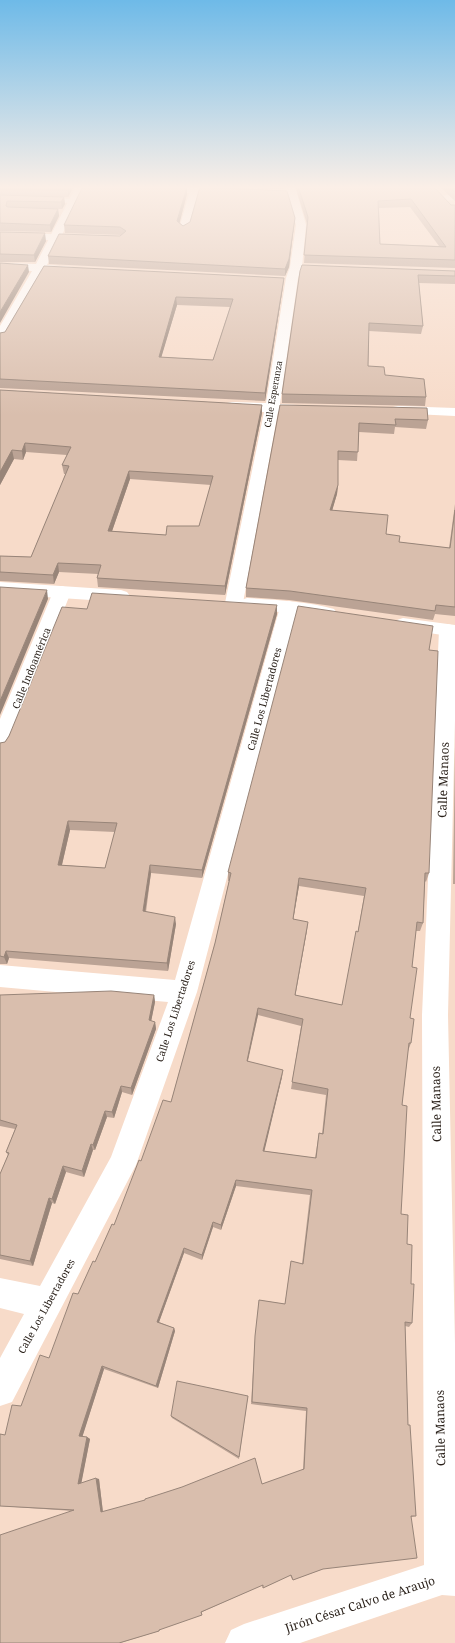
<svg xmlns="http://www.w3.org/2000/svg" width="455" height="1643" font-family="'Noto Serif',serif">
  <rect width="100%" height="100%" fill="#f7dbc9"/>
  <g fill="none" stroke-linecap="round" stroke-linejoin="round">
    <path fill="#fff" fill-rule="evenodd" d="M0,197L74,199L78,201L74,203L0,201Z
      M0,232L72,235L76,238L72,241L0,238Z"/>
    <path fill="#fff" fill-rule="evenodd" d="M76,186H86L47,265L73,267L77,268L79,270L77,272L73,273L44,272L6,337L5,340L0,341V326L32,271L0,269V263L36,264Z
      M95,186H157L228,189L233,192L228,195L199,194L189,229L184,232L179,229L189,193L100,189Z
      M285,186H295L306,225L302,267L298,278L280,404L313,406L315,409L313,412L308,413L278,412L243,603L240,607L234,609L228,607L225,603L264,412L232,410L227,409L225,406L227,403L232,402L266,403L286,278L290,267L296,225Z
      M455,194V200L444,201L439,198L440,196Z
      M398,406L455,408V416L393,413L391,410L393,407Z
      M62,586L68,588L71,592L10,744L7,749L0,752V719L53,592L56,588Z
      M289,601L295,603L298,607L197,992L136,1165L12,1402L0,1406V1358L24,1314L0,1308V1278L40,1286L111,1157L168,1002L0,987V965L175,980L280,607L283,603Z
      M448,624L455,626V720L448,1015L455,1344V1596L442,1595L300,1643H225L231,1630L244,1624L424,1565L422,1015L439,630L441,626Z"/>
    <path fill="#fff" fill-rule="evenodd" d="M0,582L121,590L127,592L130,596L127,600L121,602L0,594Z
      M247,598C276,600 306,601 334,609L337,613L334,617L328,619L289,613L241,608L238,604L241,600Z
      M403,618L455,625V637L397,628L394,624L397,620Z"/>
  </g>
  <path fill="#bba395" fill-rule="evenodd" d="M0,186H74L68,197H64L65,204L62,209H58L59,216L51,232L0,231Z
    M193,186H285L284,189Z
    M295,186H433L451,205H455V268L304,263L307,224ZM410,207L439,246L380,244L379,208Z
    M439,186H455V201Z
    M187,194L179,223L183,226L295,218L294,225L289,267L285,276L49,264L48,256L120,236L122,235L65,233L64,225Z
    M0,232L46,241L35,262H0Z
    M44,266L283,286L265,401L0,388V333L5,332ZM177,305L230,307L213,360L161,357Z
    M300,271H455V284L419,283L423,326L421,334L369,331L368,366L426,397L425,406L282,403V394Z
    M0,390L262,405V413L225,595L98,587L97,578L98,574L59,572L54,584L0,581V556L31,557L66,474H64L62,465L67,455L26,452L23,460L14,459L0,485ZM130,479L211,485L199,526L166,535L112,531Z
    M280,405L428,420L426,429L395,427L394,434L359,432L357,461L338,460V485L337,494L332,510L386,534L399,542L449,548L455,504V616L435,614L433,620L289,600L246,597V588Z
    M87,609L277,614L202,878L151,873L146,912L176,924L168,971L9,958L7,964H0V743L5,742ZM70,830L115,832L105,868L62,865Z
    M429,650V873L426,882L425,881L423,923L420,931H416L412,967L410,1018L411,1043L408,1051L402,1105L401,1214L407,1244L411,1284L412,1323L409,1327L405,1326L408,1425L416,1516L411,1517L323,1569L293,1580L292,1579L290,1575L263,1588L262,1585L202,1612V1614L161,1629L159,1631L120,1643H0L73,1511L0,1506V1434L5,1435L49,1358L78,1294L95,1262L114,1225L141,1161L171,1102L215,943L229,881H228V872ZM299,886L364,896L358,931L342,1005L295,995L307,930L293,919ZM258,1015L301,1026L291,1089L326,1095L322,1134L319,1133L315,1158L264,1151L282,1077L248,1061ZM236,1186L310,1195L302,1264L291,1261L285,1304L259,1300L255,1339L251,1404L306,1411L303,1470L262,1484L103,1512L99,1479L81,1483L90,1439L87,1437H82L104,1369L158,1388L175,1331L174,1328L159,1322L184,1253L202,1260L213,1227L221,1230Z
    M455,747V884H453Z
    M0,995H154L155,1002L151,1021L155,1022L156,1029L132,1095L122,1092L114,1118L107,1117L95,1150H93L84,1177L66,1172L55,1204L52,1203L33,1266L0,1259V1174L8,1155L6,1152L15,1129L0,1126Z
    M248,1396L239,1459L172,1418L171,1416Z"/>
  <path fill="#988579" d="M70,186H74L68,197V190Z
    M187,187V194L178,229L177,221Z
    M64,197L65,204L62,209L61,202Z
    M58,209L59,216L51,232L50,225Z
    M295,218L294,225L289,267L285,276V269Z
    M45,233L46,241L35,262L34,255Z
    M28,265L29,272L0,323V312Z
    M284,278L283,286L265,401V393Z
    M176,297L177,305L159,365V357Z
    M262,405V413L225,595V586Z
    M25,443L26,452L23,460L22,451Z
    M12,450L14,459L0,485V472Z
    M129,471L130,479L109,540L108,531Z
    M338,485L337,494L330,518V510Z
    M58,563L59,572L54,584L53,575Z
    M47,590L48,599L0,715V701Z
    M277,605V614L202,878V870Z
    M68,821L70,830L60,873L58,865Z
    M150,865L151,873L144,919L143,911Z
    M299,878V886L292,927L293,919Z
    M175,917L176,924L168,971L167,963Z
    M308,922L307,930L294,1003L295,995Z
    M6,951L9,958L7,964L4,957Z
    M154,995L155,1002L150,1027L149,1020Z
    M258,1008V1015L246,1068L247,1061Z
    M155,1022L156,1029L132,1095L131,1088Z
    M283,1070L282,1077L263,1157V1151Z
    M121,1086L122,1092L114,1118L112,1112Z
    M105,1111L107,1117L95,1150L93,1145Z
    M91,1144L93,1150L84,1177L82,1171Z
    M63,1166L66,1172L55,1204L52,1199Z
    M236,1180V1186L221,1230V1225Z
    M49,1198L52,1203L33,1266L30,1261Z
    M213,1222V1227L202,1260V1255Z
    M184,1248V1253L158,1325L157,1322Z
    M174,1328L175,1331L158,1388L156,1386Z
    M102,1366L104,1369L82,1438L79,1436Z
    M87,1437L90,1439L81,1485L78,1484Z
    M96,1478L99,1479L103,1513L101,1512Z"/>
  <path fill="#d9bead" stroke="#988579" fill-rule="evenodd" d="M0,186H70L68,190L0,189Z
    M83,186H153L187,187L177,221L183,226L190,222L200,187L287,191L295,218L289,259L285,269L48,256L59,234L120,236L126,231L120,227L64,225Z
    M298,186H433L451,205H455V260L304,255L308,217ZM411,199L446,247L380,244L378,201Z
    M448,186H455V192Z
    M0,195L64,197L61,202L7,201L6,206L8,207L58,209L50,225L0,223Z
    M0,232L45,233L34,255L0,254Z
    M0,263L28,265L0,312Z
    M302,265L455,271V276L418,275L423,326L369,323L368,366L384,367L385,375L424,379L426,397L282,394L300,271Z
    M44,266L284,278L265,393L0,379V333L5,332ZM176,297L233,299L213,360L159,357Z
    M0,390L262,405L225,586L97,578L101,565L58,563L53,575L0,572V556L31,557L69,466L62,465L71,447L25,443L22,451L12,450L0,472ZM129,471L213,476L199,526H167L166,535L108,531Z
    M280,405L427,408L428,420L395,419L396,425L359,423L358,452L338,451V485L330,510L388,515L386,534L400,536L399,542L450,548L455,510V607L436,605L435,611L290,591L246,588Z
    M0,587L47,590L0,701Z
    M92,593L277,605L202,870L150,865L143,911L175,917L167,963L6,951L4,957L0,956V743L5,742L9,736L62,607L87,609ZM68,821L117,823L105,868L58,865Z
    M298,606L433,626L429,650L438,651L429,873H425L423,923L417,922L412,967L417,968L410,1018L414,1019L411,1043H409L402,1105L407,1106L401,1214L408,1215L407,1244L412,1245L411,1284H414L412,1323L405,1322L408,1425H410L416,1516H411L417,1558L323,1569L293,1580L291,1575L263,1588V1585L201,1612L202,1615L159,1630V1631L119,1643H0V1535L74,1510L0,1506V1434L5,1435L12,1405L21,1406L40,1355L49,1358L73,1293L78,1294L93,1261L95,1262L112,1224L114,1225L139,1160L141,1161L163,1100L171,1102L215,943L231,873L228,872ZM299,878L366,888L358,932L356,931L342,1005L295,995L308,922L293,919ZM258,1008L303,1019L292,1082L328,1089L323,1134L319,1133L316,1158L263,1151L283,1070L247,1061ZM236,1180L312,1190L303,1264L291,1261L285,1304L259,1300L255,1336L252,1402L307,1408L304,1469L262,1484L255,1458L182,1487L145,1499V1500L101,1512L96,1478L78,1484L87,1437L79,1436L102,1366L156,1386L174,1328L157,1322L184,1248L202,1255L213,1222L221,1225Z
    M111,991L154,995L149,1020L155,1022L131,1088L121,1086L112,1112L105,1111L93,1145L91,1144L82,1171L63,1166L52,1199L49,1198L30,1261L0,1255V1174L9,1153L6,1152L17,1125L0,1120V995Z
    M177,1381L248,1396L239,1457L171,1416Z"/>
  <linearGradient id="sky" x2="0" y2="1"><stop stop-color="#6ebae8"/><stop offset="0.45" stop-color="#fbefe7"/><stop offset="1" stop-color="#fbefe7" stop-opacity="0"/></linearGradient>
  <rect width="455" height="416" fill="url(#sky)"/>
  <g text-anchor="middle" dominant-baseline="central" stroke-width="3" stroke-linejoin="round" paint-order="stroke">
    <g font-size="9" fill="#281f18" stroke="#fff">
      <text transform="translate(273 394) rotate(-80)">Calle Esperanza</text>
    </g>
    <g font-size="10" fill="#281f18" stroke="#fff">
      <text transform="translate(31 668) rotate(-68)">Calle Indoamérica</text>
      <text transform="translate(264 699) rotate(-75)">Calle Los Libertadores</text>
      <text transform="translate(175 1011) rotate(-72)">Calle Los Libertadores</text>
      <text transform="translate(46 1306) rotate(-61)">Calle Los Libertadores</text>
    </g>
    <g font-size="12" fill="#281f18" stroke="#fff">
      <text transform="translate(443 780) rotate(-88)">Calle Manaos</text>
      <text transform="translate(436 1104) rotate(-91)">Calle Manaos</text>
      <text transform="translate(440 1428) rotate(-91)">Calle Manaos</text>
      <text transform="translate(360 1604) rotate(-18)">Jirón César Calvo de Araujo</text>
    </g>
  </g>
</svg>
